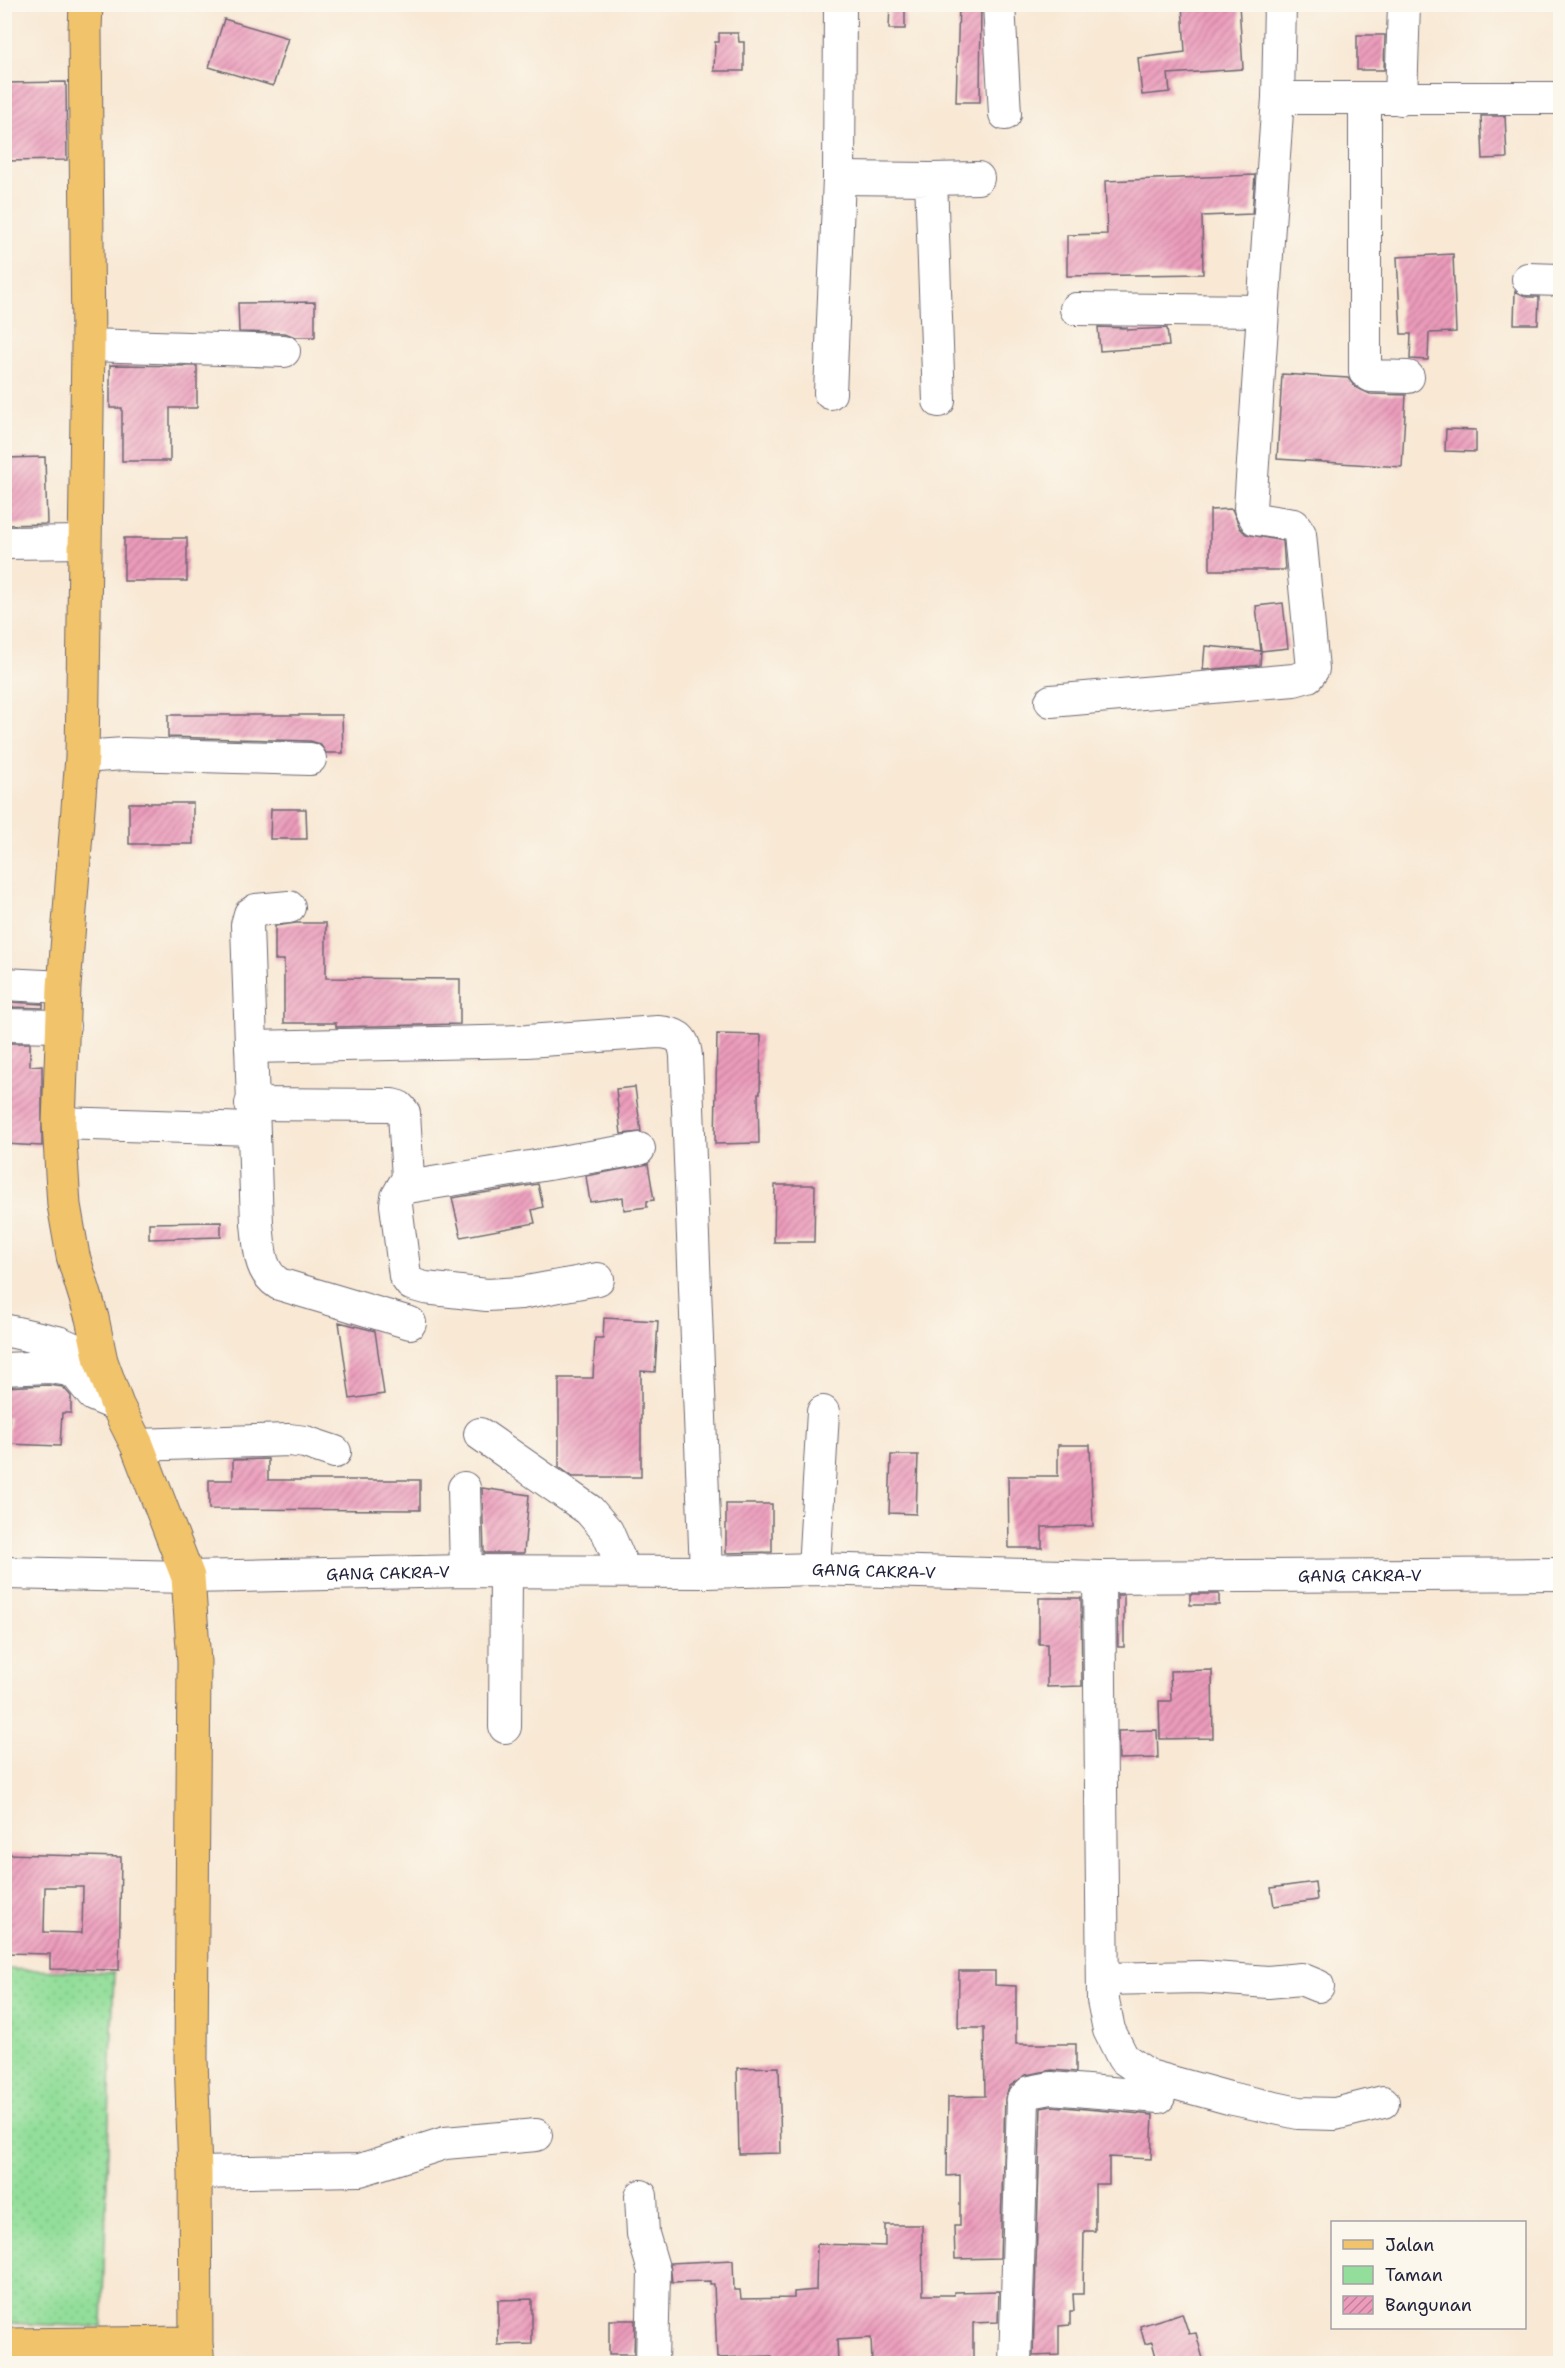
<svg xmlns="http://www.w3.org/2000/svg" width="1565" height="2368" font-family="'Shantell Sans',sans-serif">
  <defs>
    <pattern id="green-dots" width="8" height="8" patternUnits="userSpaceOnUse" patternTransform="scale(1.5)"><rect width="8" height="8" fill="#93de9a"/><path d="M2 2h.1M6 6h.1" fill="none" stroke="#7ebe86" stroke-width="1.8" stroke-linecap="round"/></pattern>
    <pattern id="building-hatch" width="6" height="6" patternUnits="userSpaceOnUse" patternTransform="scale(1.5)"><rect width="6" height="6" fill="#ec9bbb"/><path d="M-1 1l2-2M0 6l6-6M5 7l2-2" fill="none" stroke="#bf7e99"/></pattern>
  </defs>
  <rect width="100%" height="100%" fill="#fbf7ec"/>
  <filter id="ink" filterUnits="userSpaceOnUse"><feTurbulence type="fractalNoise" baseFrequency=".0167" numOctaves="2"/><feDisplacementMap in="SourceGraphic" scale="12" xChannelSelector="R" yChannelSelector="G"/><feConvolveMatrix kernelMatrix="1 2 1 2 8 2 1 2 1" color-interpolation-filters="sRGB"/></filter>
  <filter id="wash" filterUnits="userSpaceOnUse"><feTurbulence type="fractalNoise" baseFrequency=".008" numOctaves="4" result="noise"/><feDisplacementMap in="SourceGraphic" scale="24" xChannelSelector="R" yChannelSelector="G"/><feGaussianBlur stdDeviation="1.35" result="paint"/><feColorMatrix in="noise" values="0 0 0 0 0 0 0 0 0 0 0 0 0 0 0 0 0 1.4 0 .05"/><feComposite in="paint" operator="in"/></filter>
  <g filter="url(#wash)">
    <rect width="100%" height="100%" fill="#f8e8d4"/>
    <path fill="url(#green-dots)" stroke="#5a806a" stroke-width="1.5" d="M5,1969L114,1973L102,2327L5,2323Z"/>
    <g id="blocks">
      <path fill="url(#building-hatch)" fill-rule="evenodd" d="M890,4H905V29H889Z
        M959,4H981L980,102H956Z
        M1182,4H1239L1243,69L1168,74L1170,92L1142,95L1138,58L1185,52Z
        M224,19L288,38L273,86L209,67Z
        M719,33H738L739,42H744V71H714L715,42H719Z
        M1357,35H1385L1384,70H1357Z
        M66,82L67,160L6,161L5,83Z
        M1481,116H1505L1507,158L1483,159Z
        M1255,175L1252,214L1202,216L1203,274L1067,276V235L1107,234L1105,181Z
        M1453,254L1456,332L1429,333L1428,360L1410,359L1411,334H1401L1397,257Z
        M1515,291L1527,297H1539L1538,324H1514Z
        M315,302V337H295L285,333L239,332L238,303Z
        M1098,327L1127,328V330L1167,328L1169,346L1100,351Z
        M110,365L197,366V408H170V461H122V408H110Z
        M1282,374L1348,378L1355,387L1370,394L1406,395L1402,467L1277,459Z
        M1446,429L1476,430V452L1445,451Z
        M45,457L47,524L4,525V458Z
        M1232,509L1240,528L1246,534L1283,541L1285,570H1210V510Z
        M124,538H187V581H124Z
        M1283,603L1288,648L1261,651L1256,606Z
        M1205,646L1261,651L1260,665L1203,670Z
        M168,715H342L343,753H326L320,744L310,741L168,737Z
        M129,803H193V844H129Z
        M271,809H306L307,839H270Z
        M296,923H326V978L460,979V1024L336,1027V1023H284V960H275V926Z
        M10,1002L43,1004V1008L10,1007Z
        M717,1034L761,1035L760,1093H758L759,1143L715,1144Z
        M4,1043H30V1066L42,1065V1146L4,1144Z
        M635,1087L641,1132L621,1134L616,1089Z
        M648,1164L654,1200L647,1201V1207L624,1210L623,1197L590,1202L586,1176Z
        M538,1184L543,1207L532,1210L535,1223L461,1237L452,1198Z
        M775,1185H815L814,1242H774Z
        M221,1222V1237L149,1239V1223Z
        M604,1318L658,1321L655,1372L641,1371V1477H573L559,1467V1378H593L595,1338H603Z
        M339,1322L375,1331L384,1394L350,1399Z
        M48,1385L63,1387L71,1396V1413H62L60,1446L8,1444L9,1418H4V1387Z
        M1058,1445H1090L1093,1526L1042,1527V1548H1009L1008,1476H1058Z
        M891,1455H918L916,1514L889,1513Z
        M268,1459V1480H420V1510L209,1509V1480H233V1460Z
        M482,1488L529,1495L524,1553H484Z
        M726,1504H772V1552L726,1553Z
        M1190,1594H1219V1605H1190Z
        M1117,1595H1124V1647H1118Z
        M1039,1598H1081L1082,1686L1047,1687V1644H1039Z
        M1212,1670L1213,1738L1160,1739L1159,1701H1171L1170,1671Z
        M1157,1730L1158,1758L1119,1759L1118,1731Z
        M4,1854L121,1857L119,1970L50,1969V1954L4,1953ZM45,1887H83L82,1933L44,1932Z
        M1315,1882L1317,1900L1274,1906L1271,1888Z
        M959,1971H995V1985L1016,1986V2044H1076V2072L1052,2070L1026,2075L1010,2086L1005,2098L1000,2258L955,2259L954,2226H960V2175L947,2176L948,2097L985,2096L984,2028H958Z
        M779,2067L781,2153L739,2154L737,2068Z
        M1052,2106L1153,2115L1151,2159L1109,2157V2184H1095V2231H1084L1083,2294H1073L1074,2311H1070V2325L1059,2326V2355L1033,2356L1041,2108Z
        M885,2225H922L923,2295H954V2292L999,2291L998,2322L973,2323V2360L955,2361V2358L872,2362L871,2338L837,2340L838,2362L772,2363V2356L717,2358L714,2284H710V2281L672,2282L670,2263L733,2260L734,2290H740L741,2299L794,2298V2292L816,2290L817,2244L885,2246Z
        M532,2299V2344L498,2345V2300Z
        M1182,2313L1189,2334L1196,2333L1203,2359L1187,2364H1158L1152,2342L1145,2344L1140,2326Z
        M609,2320H635L634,2354H609Z"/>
    </g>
  </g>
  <g filter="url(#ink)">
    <use href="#blocks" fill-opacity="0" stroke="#6d6771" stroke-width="1.5"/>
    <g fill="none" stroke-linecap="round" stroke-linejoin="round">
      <defs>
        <g id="minor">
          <path d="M999,4L1005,114"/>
          <path d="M1278,98L1280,4"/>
          <path d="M1365,98V372L1371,376L1408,377"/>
          <path d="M1401,99L1404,4"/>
          <path d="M839,178L931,179L939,401"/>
          <path d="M931,179L978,178"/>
          <path d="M1528,279L1560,280"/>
          <path d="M1076,309L1263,311L1278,98H1560"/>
          <path d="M88,345L284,351"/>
          <path d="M830,393L839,178L840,4"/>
          <path d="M4,543L85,542"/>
          <path d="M1051,701L1294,680L1308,676L1313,669L1300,534L1294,525L1256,519L1250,508L1263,311"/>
          <path d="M82,757L124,754L310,759"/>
          <path d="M289,907L256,910L250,914L247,925L257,1224C260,1246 258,1271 279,1284L410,1323"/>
          <path d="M4,984L64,987"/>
          <path d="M4,1025L64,1026"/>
          <path d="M251,1047L527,1041L658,1032C676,1033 684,1037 686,1056L706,1572"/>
          <path d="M251,1104L392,1105L399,1107L404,1113L408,1178L397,1197L396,1205L405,1276L411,1284L425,1288L487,1295L521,1293L598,1279"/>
          <path d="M59,1123L252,1129"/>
          <path d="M402,1188L639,1149"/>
          <path d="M4,1330L58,1342L101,1361"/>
          <path d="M4,1369L49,1367L69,1370L77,1375L93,1395L117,1405"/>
          <path d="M480,1434L589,1510L607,1531L624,1570"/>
          <path d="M137,1445L289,1440L305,1442L335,1452"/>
          <path d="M464,1488L466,1571"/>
          <path d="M814,1569L823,1412"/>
          <path id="s1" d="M4,1573L188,1577L466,1571L706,1572L814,1569L1099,1577L1560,1574"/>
          <path d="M1099,1577L1103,2000L1109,2030L1123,2058L1149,2076L1229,2098L1298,2113L1335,2114L1383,2102"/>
          <path d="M505,1727L506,1571"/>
          <path d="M1103,1979L1200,1977L1268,1982L1301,1979L1318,1986"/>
          <path d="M195,2173L360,2170L445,2143L536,2135"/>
          <path d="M641,2196L643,2234L654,2271L652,2364"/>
          <path d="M1015,2364L1023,2099L1030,2092L1051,2088L1159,2097"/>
        </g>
        <path id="major" d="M86,4L85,30L88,345L82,757L64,987L59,1123L62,1174L64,1205L73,1256L92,1318L101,1361L117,1405L137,1445L188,1577L194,1662L191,2058L195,2173L196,2343L198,2364
          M4,2345L196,2343"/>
      </defs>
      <use href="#minor" stroke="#6d6771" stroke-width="34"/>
      <use href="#major" stroke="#6d6771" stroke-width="35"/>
      <use href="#minor" stroke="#fff" stroke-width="32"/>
      <use href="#major" stroke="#f1c36a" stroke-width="33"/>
    </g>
  </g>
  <g text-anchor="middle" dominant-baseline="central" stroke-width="4.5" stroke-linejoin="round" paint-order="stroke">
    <g font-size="16" fill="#22223b" stroke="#fbf7ec">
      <text stroke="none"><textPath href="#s1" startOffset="870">GANG CAKRA-V</textPath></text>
      <text stroke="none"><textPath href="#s1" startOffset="384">GANG CAKRA-V</textPath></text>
      <text stroke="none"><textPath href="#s1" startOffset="1356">GANG CAKRA-V</textPath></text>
    </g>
  </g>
  <rect width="1565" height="2368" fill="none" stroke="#fbf7ec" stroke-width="24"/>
  <rect x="1331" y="2221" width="195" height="108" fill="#fbf7ec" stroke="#a4a2a5" stroke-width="1.5"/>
  <rect x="1343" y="2240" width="30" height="9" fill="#f1c36a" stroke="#a4a2a5" stroke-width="1.5"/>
  <text x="1385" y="2251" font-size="18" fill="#22223b">Jalan</text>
  <rect x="1343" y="2266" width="30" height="18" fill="#93de9a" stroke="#a4a2a5" stroke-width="1.5"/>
  <text x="1385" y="2281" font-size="18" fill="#22223b">Taman</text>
  <rect x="1343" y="2296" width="30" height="18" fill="url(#building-hatch)" stroke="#a4a2a5" stroke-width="1.5"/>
  <text x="1385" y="2311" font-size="18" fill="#22223b">Bangunan</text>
</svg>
